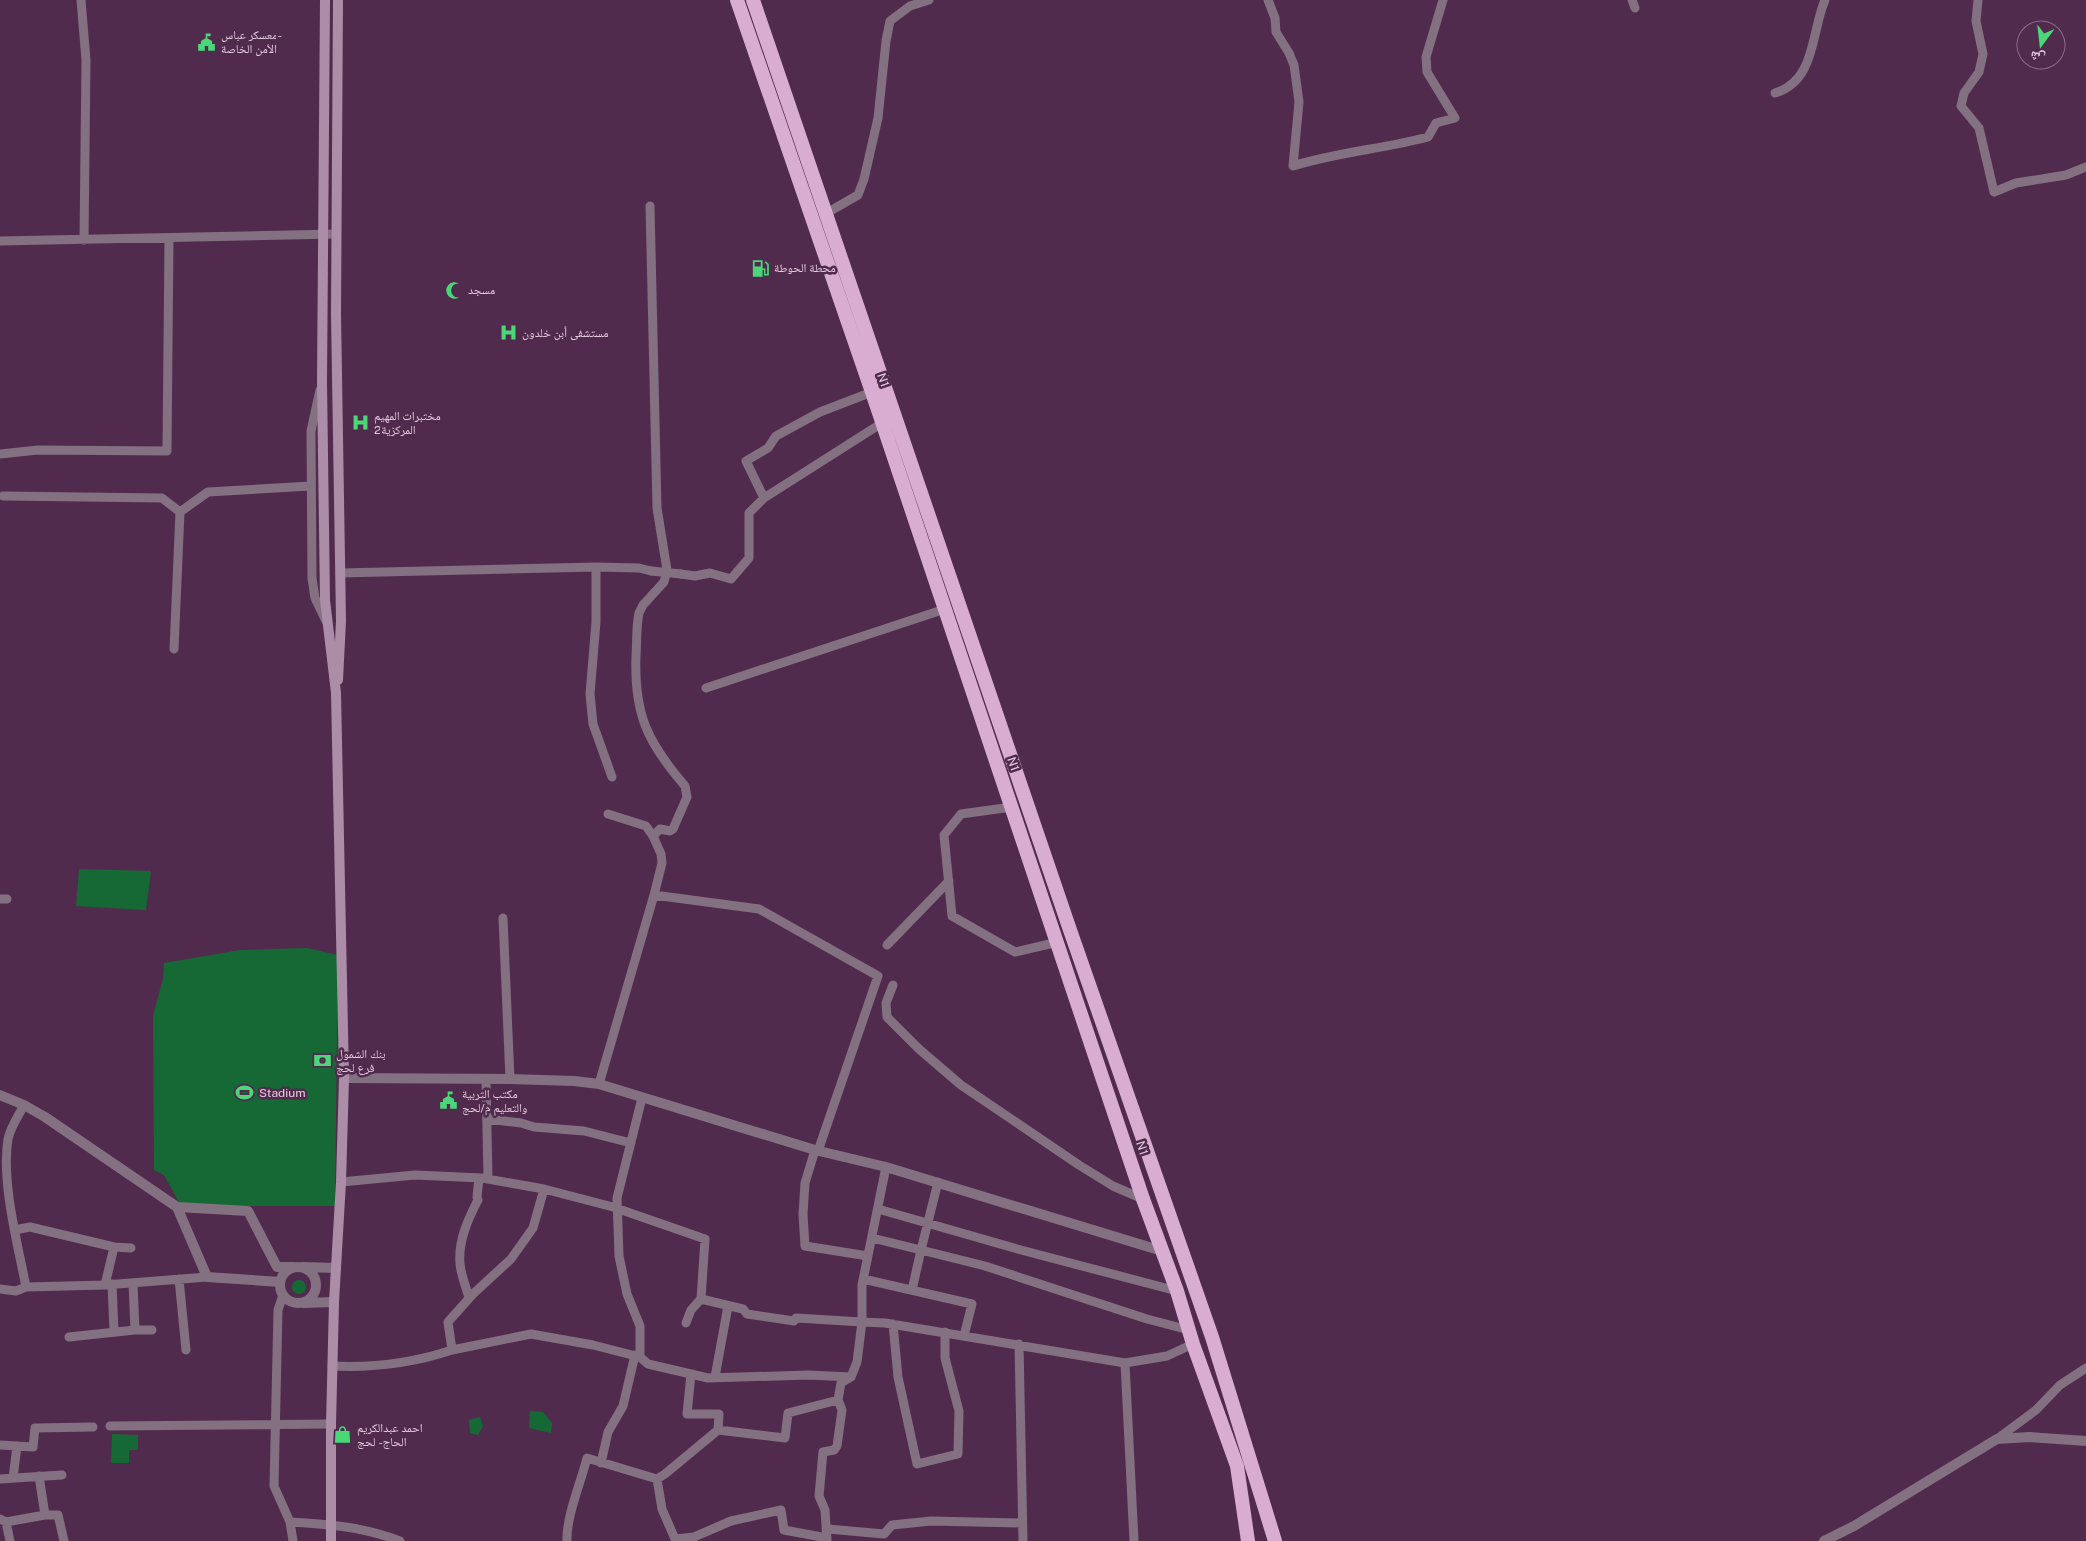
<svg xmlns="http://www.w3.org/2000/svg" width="2086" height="1541" font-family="'Public Sans','Noto Naskh Arabic',sans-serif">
  <rect width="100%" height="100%" fill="#512b4d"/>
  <path fill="#166934" d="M79,869L151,871L146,910L76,906Z
    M307,948L338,955L335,1206H181L164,1175L154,1170L153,1015L163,979L164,963L240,950Z
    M292 1287a7 7 0 1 1 14 0a7 7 0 1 1-14 0Z
    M530,1411L543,1412L552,1423L551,1433L529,1428Z
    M480,1417L483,1426L478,1435L470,1433L469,1420Z
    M112,1434L138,1435V1450H129V1463H111Z"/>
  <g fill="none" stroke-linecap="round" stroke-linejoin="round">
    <path stroke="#837081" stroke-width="9" d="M81,0L86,60L84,240
      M1268,0L1275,18L1276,32L1289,53L1294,65L1299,102L1293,166C1338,152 1383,149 1428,137L1436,123L1455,118L1427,72L1426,57L1443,0
      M1632,0L1635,8
      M1978,0L1976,21L1983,54L1979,72L1964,93L1961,106L1979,128L1994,192L2016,183L2066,175L2086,167
      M1775,93C1816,81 1811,32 1825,0
      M650,206L657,508L667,570L664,582L643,605L639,613C636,627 637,642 636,656C634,714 647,742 685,786L687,797L673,829L670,831L660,829L653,836
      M825,214L858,195L864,179L878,118L886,41L890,21L910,6L929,0
      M0,241L336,234
      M320,390L311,431L312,578L315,598L326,621
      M0,454L38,450L167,451L169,239
      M3,496L162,498L180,512
      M764,498L746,461L768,448L776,436L820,412L872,392
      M596,567V622L590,694L593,724L612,777
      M340,573L596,567L639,568L651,571
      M681,574L695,576L710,573L731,579L749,558V513L764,498L882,423
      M174,649L180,512L208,492L311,486
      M706,688L945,609
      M1012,807L961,814L944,835L952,916L1015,952L1058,942
      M654,895L759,909L878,976L818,1151
      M0,899H7
      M503,918L510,1079
      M887,945L949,881
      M893,985L886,1003L887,1017L919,1049L961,1085L1079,1165L1113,1186L1143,1199
      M486,1080L488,1179
      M599,1084L654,895L662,863L661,854L653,836L646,826L608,814
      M642,1098L617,1198L619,1256L627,1294L640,1326V1357L648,1364L691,1374
      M24,1105C19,1115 10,1128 8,1139C1,1182 18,1245 26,1287
      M487,1119L521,1123L534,1127L584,1131L631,1143
      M815,1150L805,1183L803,1214L805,1246L868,1256
      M886,1167L862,1285V1322L885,1323L1125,1363L1167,1356L1193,1344
      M341,1182L415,1175L482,1178L544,1189L613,1207L705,1239L701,1299L743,1309L747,1314L794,1321L796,1318L862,1322L857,1362L851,1377L841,1383L838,1400L842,1410L837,1446L834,1450L823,1452L819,1496L825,1510L827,1541
      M938,1182L921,1250L985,1266L1147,1319L1189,1330
      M878,1209L1021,1250L1177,1291
      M15,1230L30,1227L114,1247
      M872,1238L921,1250L912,1290
      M179,1279L186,1350
      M863,1279L972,1304L964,1336
      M112,1284L114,1332
      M105,1285L114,1247L131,1248
      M0,1289L16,1291L26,1287L105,1285L207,1277
      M283,1295L278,1310L274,1486L290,1522L293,1541
      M469,1298C466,1287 461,1275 460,1264C458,1241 468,1219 478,1200L477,1197L479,1178
      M686,1323L691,1310L701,1299
      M893,1324L898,1377L917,1464L958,1454L959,1411L945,1358V1332
      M135,1330H152
      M69,1337L135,1330L133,1283
      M1019,1344L1023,1541
      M452,1350L531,1334L593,1345L640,1357
      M1125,1363L1134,1541
      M332,1366C373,1368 413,1363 452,1350L448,1322L473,1294L511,1259L533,1228L544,1189
      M715,1377L728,1306
      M110,1426L331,1424
      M718,1430L785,1438L788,1413L838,1400
      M1997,1439L2036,1410L2060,1385L2086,1368
      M0,1445L33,1447L35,1428L93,1427
      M601,1463L608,1432L623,1406L635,1355
      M39,1476L45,1515
      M13,1478L17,1446
      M0,1479L62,1475
      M657,1479L662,1509L675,1539L694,1537L731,1521L781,1510L784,1530L827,1538
      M0,1519L6,1522L45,1515H58L64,1541
      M6,1522L10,1541
      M290,1522C328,1524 364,1527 400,1541
      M828,1529L884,1534L892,1525L931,1521L1022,1523
      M567,1541C566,1517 581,1482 587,1458L657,1479L665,1474L718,1430L719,1414H687L691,1374L708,1378L809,1375L851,1377"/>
    <path stroke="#837081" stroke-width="10" d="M344,1078L510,1079L574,1081L599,1084L815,1150L886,1167L1162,1251
      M0,1095L24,1105L45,1117L177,1207
      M302,1267L336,1268
      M280 1285a18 18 0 1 1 36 0a18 18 0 1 1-36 0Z
      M280,1282L207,1277L177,1207L248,1211L277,1267H294
      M303,1303L334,1302
      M1824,1541L1854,1526L1997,1439L2030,1437L2086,1441"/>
    <path stroke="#ac8da7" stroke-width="10" d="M325,0L322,382L325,600L336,693L344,1078L341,1182L334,1302L331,1424V1541
      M338,680L341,621L336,314L338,0"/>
    <path stroke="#d9add2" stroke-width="14" d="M737,0L872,392L1143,1199L1177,1291L1193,1344L1237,1466L1248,1541
      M753,0L1070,930L1212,1337L1275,1541"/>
    <path stroke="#837081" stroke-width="9" d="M651,571L681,574"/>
  </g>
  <defs>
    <symbol id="civic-bare" viewBox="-9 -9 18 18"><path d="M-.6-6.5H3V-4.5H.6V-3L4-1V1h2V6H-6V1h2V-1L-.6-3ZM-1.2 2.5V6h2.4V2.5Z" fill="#49d778" stroke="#512b4d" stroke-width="2.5" paint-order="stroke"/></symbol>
    <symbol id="fuel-bare" viewBox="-9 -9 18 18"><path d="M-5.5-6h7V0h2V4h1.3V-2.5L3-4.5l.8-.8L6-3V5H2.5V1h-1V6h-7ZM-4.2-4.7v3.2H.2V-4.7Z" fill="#49d778" stroke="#512b4d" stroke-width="2.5" paint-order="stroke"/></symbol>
    <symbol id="mosque-bare" viewBox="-9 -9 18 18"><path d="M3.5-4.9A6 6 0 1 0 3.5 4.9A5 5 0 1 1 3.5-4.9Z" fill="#49d778" stroke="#512b4d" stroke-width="2.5" paint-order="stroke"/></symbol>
    <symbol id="hospital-bare" viewBox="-9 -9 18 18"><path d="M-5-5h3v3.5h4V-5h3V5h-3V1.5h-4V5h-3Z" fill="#49d778" stroke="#512b4d" stroke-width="2.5" paint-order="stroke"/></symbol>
    <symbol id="bank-bare" viewBox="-9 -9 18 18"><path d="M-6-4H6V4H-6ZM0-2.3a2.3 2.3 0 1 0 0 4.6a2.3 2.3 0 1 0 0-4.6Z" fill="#49d778" stroke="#512b4d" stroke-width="2.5" paint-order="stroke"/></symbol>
    <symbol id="stadium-bare" viewBox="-9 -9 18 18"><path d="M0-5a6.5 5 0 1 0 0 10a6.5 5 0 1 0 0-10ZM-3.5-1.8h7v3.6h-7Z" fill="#49d778" stroke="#512b4d" stroke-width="2.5" paint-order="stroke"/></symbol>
    <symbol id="shop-bare" viewBox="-9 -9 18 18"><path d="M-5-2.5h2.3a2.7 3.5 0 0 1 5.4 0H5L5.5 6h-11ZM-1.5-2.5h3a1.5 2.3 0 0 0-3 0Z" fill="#49d778" stroke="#512b4d" stroke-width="2.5" paint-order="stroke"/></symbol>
  </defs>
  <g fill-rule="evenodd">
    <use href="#civic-bare" x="194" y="30" width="25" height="25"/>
    <use href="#fuel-bare" x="748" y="256" width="25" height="25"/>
    <use href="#mosque-bare" x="442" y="278" width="25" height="25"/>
    <use href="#hospital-bare" x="496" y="320" width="25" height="25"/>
    <use href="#hospital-bare" x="348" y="410" width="25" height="25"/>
    <use href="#bank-bare" x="310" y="1048" width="25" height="25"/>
    <use href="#stadium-bare" x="232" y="1080" width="25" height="25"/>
    <use href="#civic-bare" x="436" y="1088" width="25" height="25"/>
    <use href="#shop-bare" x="330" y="1422" width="25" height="25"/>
  </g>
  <g text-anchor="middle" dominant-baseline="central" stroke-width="5" stroke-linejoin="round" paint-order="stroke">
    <g font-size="12" fill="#e3cbdf" stroke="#512b4d" text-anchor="start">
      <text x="221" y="35">معسكر عباس-<tspan x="221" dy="14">الأمن الخاصة</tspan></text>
      <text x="774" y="268">محطة الحوطة</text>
      <text x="468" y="290">مسجد</text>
      <text x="522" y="333">مستشفى أبن خلدون</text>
      <text x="374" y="416">مختبرات المهيم<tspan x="374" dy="14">المركزية2</tspan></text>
      <text x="336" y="1054">بنك الشمول<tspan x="336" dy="14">فرع لحج</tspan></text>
      <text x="259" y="1093">Stadium</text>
      <text x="462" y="1094">مكتب التربية<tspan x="462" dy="14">والتعليم م/لحج</tspan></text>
      <text x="357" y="1428">احمد عبدالكريم<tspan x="357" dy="14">الحاج - لحج</tspan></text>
    </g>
    <g font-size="12" fill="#e3cbdf" stroke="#512b4d">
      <text transform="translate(883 380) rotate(71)">N1</text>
      <text transform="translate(1013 764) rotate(71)">N1</text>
      <text transform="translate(1142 1148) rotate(72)">N1</text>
    </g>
  </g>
  <g transform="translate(2041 45) rotate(195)"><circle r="24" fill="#512b4d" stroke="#8b6b87"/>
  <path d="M0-4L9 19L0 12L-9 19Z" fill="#49d778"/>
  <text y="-8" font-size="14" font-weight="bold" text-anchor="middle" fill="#e3cbdf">ش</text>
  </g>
</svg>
